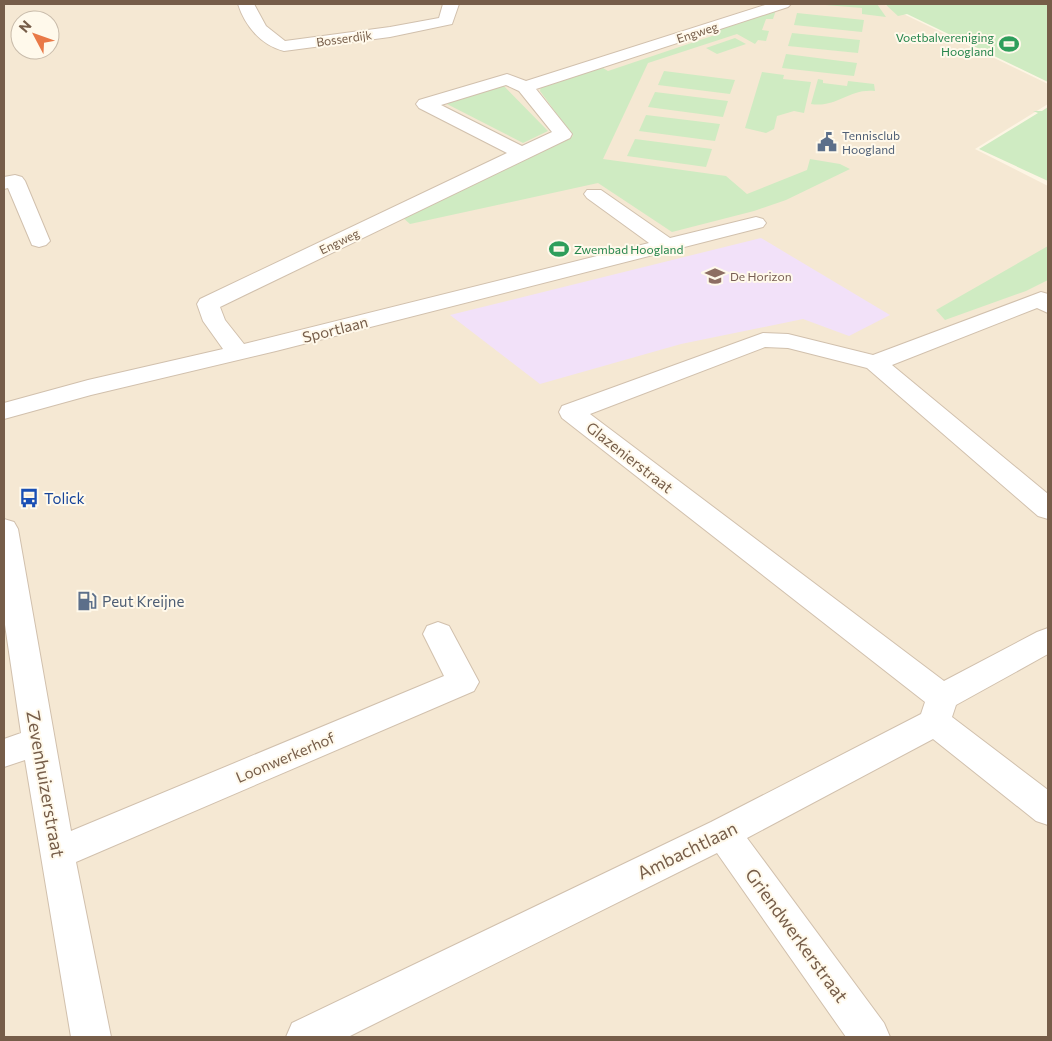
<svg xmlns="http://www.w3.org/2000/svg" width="1052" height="1041" font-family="Commissioner,sans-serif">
  <rect width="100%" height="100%" fill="#fdf5e4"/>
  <path fill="#f5e8d3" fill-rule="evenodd" d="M4,4H883L1048,84V104L975,149L1048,186V1037H4ZM20,20H50V50H20Z"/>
  <path fill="#f2e1f9" d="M761,238L890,315L849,336L803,319L681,344L540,384L450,315Z"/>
  <path fill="#cfebc2" d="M813,4H877L886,17L862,14V8Z
    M885,4H1048V82L907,14L898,16Z
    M777,7L773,19H766L762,30L769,31L766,41L758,40L755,44L737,34L648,63L603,159L726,176L747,194L807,170L810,159L840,164L850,169L786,200L754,211L672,232L598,183L410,224L402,217L573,136L540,91L541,86L598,65L608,71L718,34L711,30Z
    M797,13L864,20L862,32L794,25Z
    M792,33L860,40L858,53L788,46Z
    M735,38L746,44L717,54L706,48Z
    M786,54L857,63L854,76L782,68Z
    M664,71L735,80L730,94L658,85Z
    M762,72L784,75L783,79L811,82L804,113L794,111L777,116L774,129L766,133L745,128Z
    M818,79L823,80V83L847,86L848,81L874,84L875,91C849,88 837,108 811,104Z
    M502,84L548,131L523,143L443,102Z
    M655,92L728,101L723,117L648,107Z
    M1048,107V181L979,149L1038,113L1033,111H1042Z
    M646,115L720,124L715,141L639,131Z
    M635,139L712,149L706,167L627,156Z
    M1048,246V280L1026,291L945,320L936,310Z"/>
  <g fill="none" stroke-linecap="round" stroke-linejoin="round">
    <defs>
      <path id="minor" d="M238,4H254L266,26L285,41L390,27L439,18L443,4H459L452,24L390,37L284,51C261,45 245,26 238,4Z
        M768,4H791L788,7L536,89L572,134L570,138L220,307L225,320L244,344L649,243L587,198L584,194L587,190H601L670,238L756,217L763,219L766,223L763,227L276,351L91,395L4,419V403L88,380L223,349L203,321L197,304L200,299L507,153L419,108L416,104L419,100L507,74L526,81ZM506,85L519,91L552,132L522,146L441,105Z
        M15,175L22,177L25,181L50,241L46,245L39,247L32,245L8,188L4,189V177Z
        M1041,292L1048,294V313L1037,308L892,365L1048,494V519L1038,516L867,368L788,348L765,347L590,414L944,681L1037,632L1048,628V654L956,705L952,717L1048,790V825L1036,821L933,739L747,838L884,1023L890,1037H846L717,853L348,1037H286L292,1023L711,822L921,714L925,702L562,418L559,412L562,406L763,333L788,334L873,355Z
        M4,519L14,522L18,529L71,831L444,676L423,634L427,626L438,622L449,626L479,682L474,691L76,862L111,1037H71L25,760L4,767V739L21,733L4,618Z"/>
    </defs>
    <use href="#minor" stroke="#d1c0ad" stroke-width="2"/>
    <use href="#minor" fill="#fff" fill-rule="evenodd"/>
  </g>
  <defs>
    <symbol id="stadium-bare" viewBox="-9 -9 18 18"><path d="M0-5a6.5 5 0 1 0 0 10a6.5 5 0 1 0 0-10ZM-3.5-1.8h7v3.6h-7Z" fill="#2e9e5b" stroke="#fff9eb" stroke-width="2.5" paint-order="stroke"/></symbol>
    <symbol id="civic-bare" viewBox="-9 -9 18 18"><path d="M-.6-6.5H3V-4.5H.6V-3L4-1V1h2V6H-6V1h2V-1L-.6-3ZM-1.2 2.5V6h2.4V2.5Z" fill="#5c6f8a" stroke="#fff9eb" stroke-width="2.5" paint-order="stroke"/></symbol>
    <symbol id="school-bare" viewBox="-9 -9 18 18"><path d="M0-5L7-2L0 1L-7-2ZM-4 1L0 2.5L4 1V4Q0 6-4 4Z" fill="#8d6e63" stroke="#fff9eb" stroke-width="2.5" paint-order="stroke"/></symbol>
    <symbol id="bus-bare" viewBox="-9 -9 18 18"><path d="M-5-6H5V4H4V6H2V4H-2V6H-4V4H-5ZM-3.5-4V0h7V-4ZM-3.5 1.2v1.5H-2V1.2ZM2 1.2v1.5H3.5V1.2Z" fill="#1a4fb4" stroke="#fff9eb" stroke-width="2.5" paint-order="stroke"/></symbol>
    <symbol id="fuel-bare" viewBox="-9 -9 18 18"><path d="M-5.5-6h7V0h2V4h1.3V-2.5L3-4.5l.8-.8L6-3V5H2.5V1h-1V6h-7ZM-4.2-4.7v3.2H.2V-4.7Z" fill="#5c6f8a" stroke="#fff9eb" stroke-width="2.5" paint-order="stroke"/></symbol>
  </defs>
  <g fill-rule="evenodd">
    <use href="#stadium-bare" x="995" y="30" width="28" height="28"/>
    <use href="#civic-bare" x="813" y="128" width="28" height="28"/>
    <use href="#stadium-bare" x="545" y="235" width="28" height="28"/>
    <use href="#school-bare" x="701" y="262" width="28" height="28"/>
    <use href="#bus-bare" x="15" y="484" width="28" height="28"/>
    <use href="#fuel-bare" x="73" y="587" width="28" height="28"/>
  </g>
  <g text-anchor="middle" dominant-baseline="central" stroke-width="4" stroke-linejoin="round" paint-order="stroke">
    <g font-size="12" fill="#765d49" stroke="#fff9eb">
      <text transform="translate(697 32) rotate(-18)">Engweg</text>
      <text transform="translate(344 38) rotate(-8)">Bosserdijk</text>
      <text transform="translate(339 241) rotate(-26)">Engweg</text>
    </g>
    <g font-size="12" fill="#27864d" stroke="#fff9eb" text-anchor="end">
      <text x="994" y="37">Voetbalvereniging<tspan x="994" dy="14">Hoogland</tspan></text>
      <text x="574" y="249" text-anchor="start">Zwembad Hoogland</text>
    </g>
    <g font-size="12" fill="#4e5e75" stroke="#fff9eb" text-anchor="start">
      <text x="842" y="135">Tennisclub<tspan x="842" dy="14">Hoogland</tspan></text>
    </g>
    <g font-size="12" fill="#785e54" stroke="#fff9eb" text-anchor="start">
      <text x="730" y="276">De Horizon</text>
    </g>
    <g font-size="15" fill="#765d49" stroke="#fff9eb">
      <text transform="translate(335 329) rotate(-14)">Sportlaan</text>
      <text transform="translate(630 457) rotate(38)">Glazenierstraat</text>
      <text transform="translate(285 757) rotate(-23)">Loonwerkerhof</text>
    </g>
    <g font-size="15" fill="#164399" stroke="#fff9eb" text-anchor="start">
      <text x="44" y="498">Tolick</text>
    </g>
    <g font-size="15" fill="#4e5e75" stroke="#fff9eb" text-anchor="start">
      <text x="102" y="601">Peut Kreijne</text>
    </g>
    <g font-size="18" fill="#765d49" stroke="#fff9eb">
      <text transform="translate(46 784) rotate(80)">Zevenhuizerstraat</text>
      <text transform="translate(687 850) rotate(-26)">Ambachtlaan</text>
      <text transform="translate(797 935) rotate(54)">Griendwerkerstraat</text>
    </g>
  </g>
  <rect width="1052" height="1041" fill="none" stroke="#765d49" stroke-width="10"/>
  <g transform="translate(35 35) rotate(311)"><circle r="24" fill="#fff9eb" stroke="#c8bbaa"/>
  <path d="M0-4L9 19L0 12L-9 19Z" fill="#e97947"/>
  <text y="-8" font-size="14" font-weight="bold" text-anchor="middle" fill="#765d49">N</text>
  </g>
</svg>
